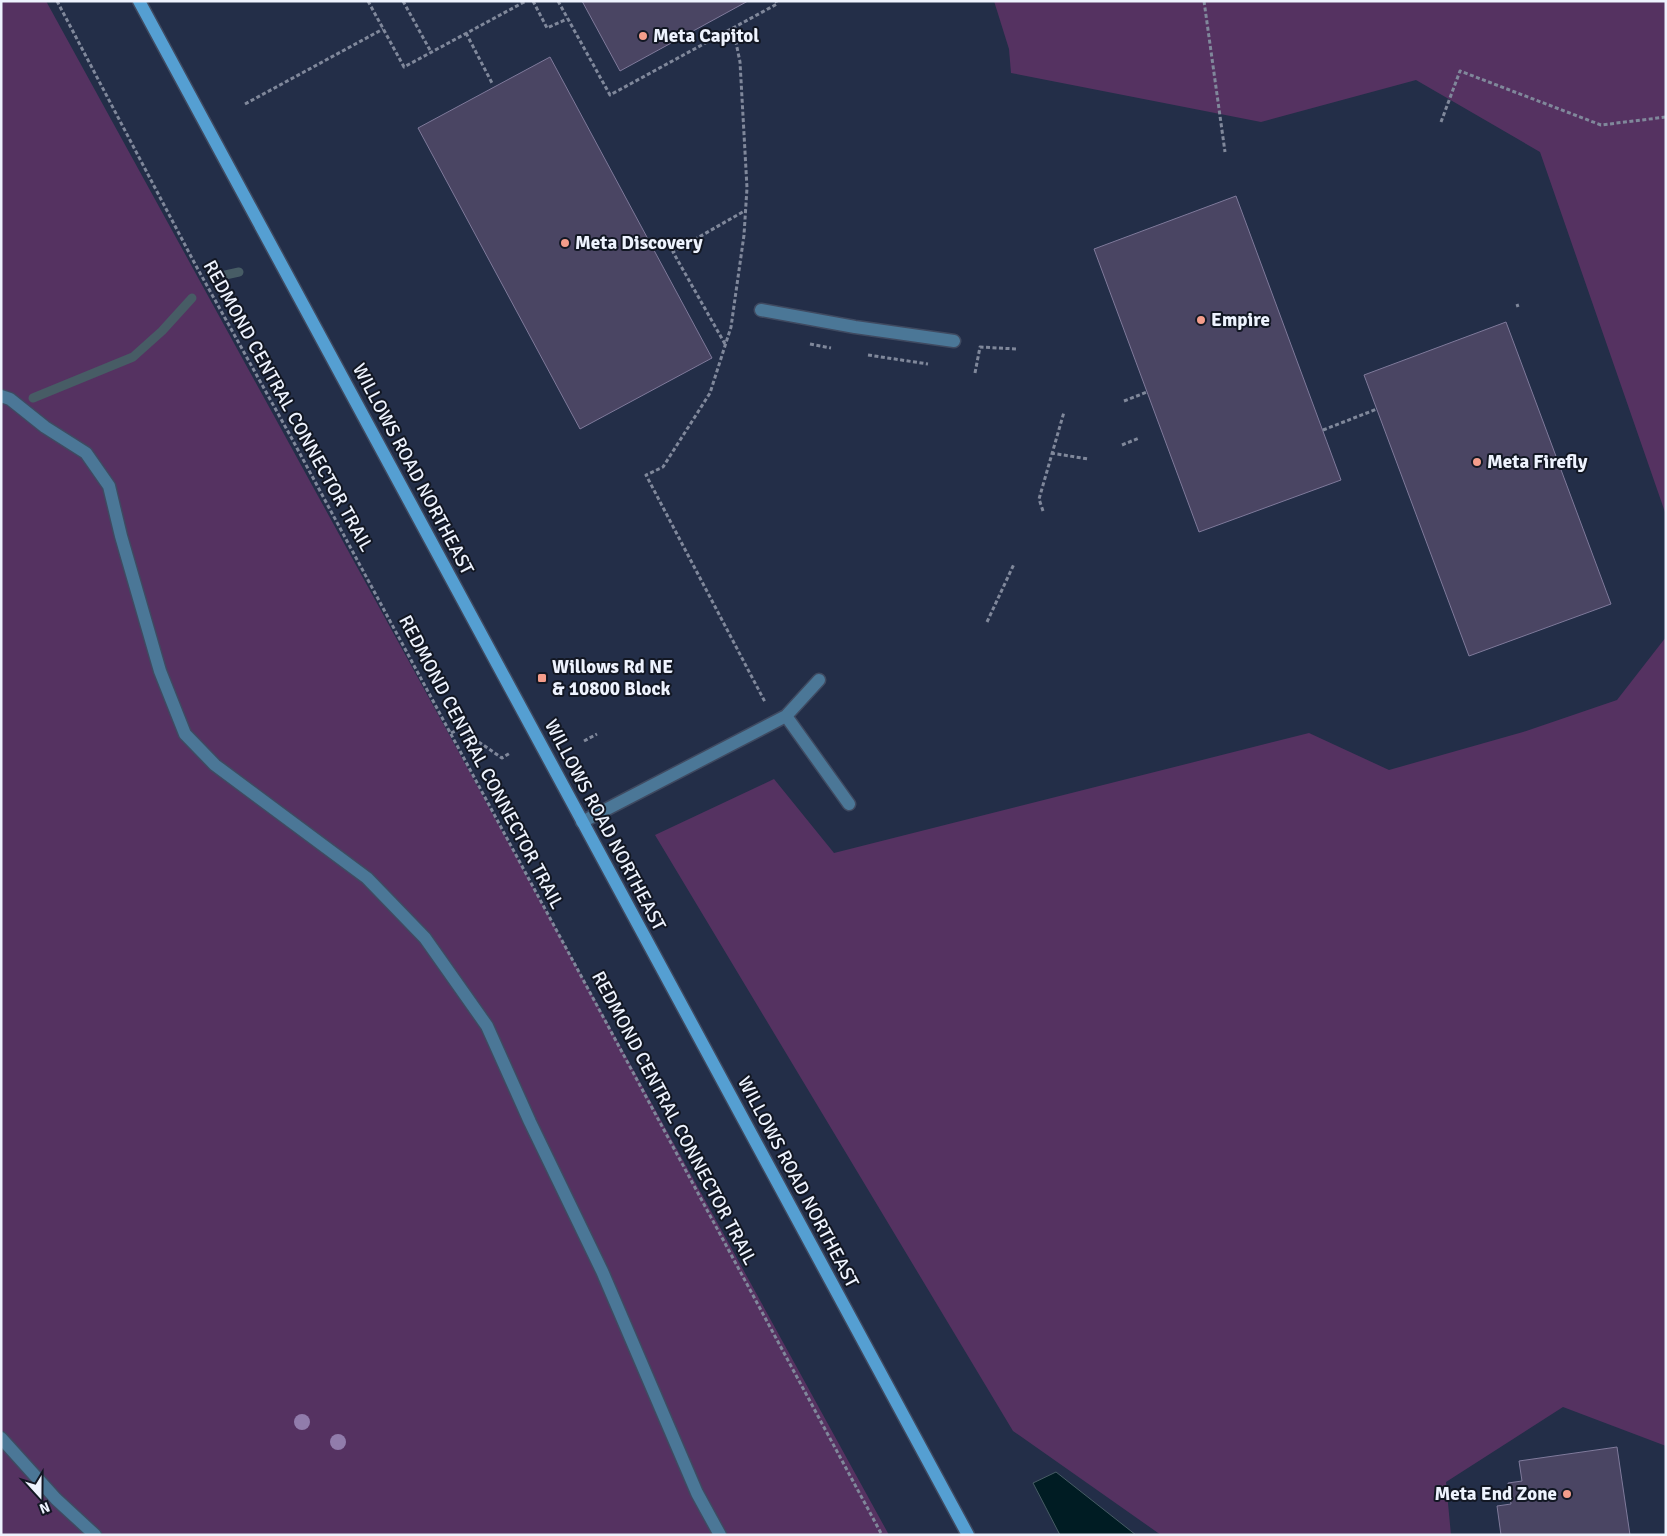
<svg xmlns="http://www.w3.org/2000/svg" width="1667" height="1536" font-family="Signika,sans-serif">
  <rect width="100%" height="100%" fill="#232e48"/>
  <path fill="#553261" d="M1,1H46L889,1535H1Z
    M994,1H1666V515L1540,152L1416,80L1261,122L1011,73L1009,49Z
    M1666,637V1446L1563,1407L1446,1482L1451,1535H1161L1013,1431L655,835L774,779L834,853L1309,733L1389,770L1523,732L1617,700Z"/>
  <path fill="#001c23" stroke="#475c65" d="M1056,1472L1136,1535H1060L1033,1483Z"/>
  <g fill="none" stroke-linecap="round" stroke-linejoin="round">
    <path stroke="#475c65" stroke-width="9" d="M216,277L239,272
      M33,398L133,357L162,331L192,298"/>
  </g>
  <path fill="#4a4563" stroke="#7f7a9b" d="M582,1H748L620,71Z
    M550,57L712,358L580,429L418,128Z
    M1236,196L1341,480L1199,532L1094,249Z
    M1506,322L1611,604L1469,656L1364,375Z
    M1617,1447L1630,1535H1501L1497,1506L1511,1504L1508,1483L1522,1481L1519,1461Z"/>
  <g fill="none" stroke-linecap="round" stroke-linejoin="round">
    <defs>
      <path id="lane" d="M761,310L855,327L954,341
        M1,396L10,399L45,427L86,453L109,486L121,536L160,671L185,734L215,765L367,878L425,938L487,1026L530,1122L602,1271L697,1493L720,1535
        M786,716L849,804
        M582,822L786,716L819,680
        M1,1438L56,1499L95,1535"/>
      <path id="secondary" d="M139,1L968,1535"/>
    </defs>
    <use href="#lane" stroke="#3f4a61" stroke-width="15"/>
    <use href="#secondary" stroke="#3f4a61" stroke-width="15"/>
    <path stroke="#80889b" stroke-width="3" stroke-dasharray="4 2.5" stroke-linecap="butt" d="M57,1L195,264L291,437L882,1535
      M368,1L404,67L526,1
      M403,1L431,52
      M533,1L547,28L567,19
      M558,1L610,95L777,4L776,1
      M1204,1L1225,152
      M733,28L740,62L747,188L744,235L731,327L710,393L663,467L646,475L765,702
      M466,33L492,83
      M245,104L383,29
      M1441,122L1460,71L1601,125L1666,117
      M1517,304L1518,307
      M725,344L673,252L746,210
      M810,344L831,348
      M868,355L928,364
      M975,373L980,347L1017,349
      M1124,401L1147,392
      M1323,430L1377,409
      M1122,445L1139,438
      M1051,453L1088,459
      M1043,511L1039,499L1064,412
      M987,622L1014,564
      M451,733L460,729L502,758L510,753
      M584,741L597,734"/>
    <use href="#lane" stroke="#4b7797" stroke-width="12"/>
    <use href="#secondary" stroke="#559fd2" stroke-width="12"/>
  </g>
  <g fill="#917cab">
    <circle cx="302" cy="1422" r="8"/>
    <circle cx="338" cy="1442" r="8"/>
  </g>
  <g fill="#f49d8b" stroke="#121723" stroke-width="2">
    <circle cx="643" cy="36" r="5"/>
    <circle cx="565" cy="243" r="5"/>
    <circle cx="1201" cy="320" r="5"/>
    <circle cx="1477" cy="462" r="5"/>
    <rect x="537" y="673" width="10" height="10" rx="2.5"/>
    <circle cx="1567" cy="1494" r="5"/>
  </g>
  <g text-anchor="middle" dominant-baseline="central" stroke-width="4" stroke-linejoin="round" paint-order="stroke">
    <g font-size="19" font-weight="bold" fill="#eef3fe" stroke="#121723" text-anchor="start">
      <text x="653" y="36">Meta Capitol</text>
      <text x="575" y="243">Meta Discovery</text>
      <text x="1211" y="320">Empire</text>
      <text x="1487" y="462">Meta Firefly</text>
      <text x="552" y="667">Willows Rd NE<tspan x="552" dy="22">&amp; 10800 Block</tspan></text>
      <text x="1557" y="1494" text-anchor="end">Meta End Zone</text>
    </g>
    <g font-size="19" fill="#eef3fe" stroke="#121723">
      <text transform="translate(288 406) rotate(61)">REDMOND CENTRAL CONNECTOR TRAIL</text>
      <text transform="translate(413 469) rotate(62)">WILLOWS ROAD NORTHEAST</text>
      <text transform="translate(481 762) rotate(62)">REDMOND CENTRAL CONNECTOR TRAIL</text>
      <text transform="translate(605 825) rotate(62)">WILLOWS ROAD NORTHEAST</text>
      <text transform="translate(674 1118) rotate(62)">REDMOND CENTRAL CONNECTOR TRAIL</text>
      <text transform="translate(798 1182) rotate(62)">WILLOWS ROAD NORTHEAST</text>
    </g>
  </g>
  <rect width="1667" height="1536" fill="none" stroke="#eef3fe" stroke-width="5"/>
  <g transform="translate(40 1496) rotate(159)" stroke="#121723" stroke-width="4" paint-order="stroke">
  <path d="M0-4L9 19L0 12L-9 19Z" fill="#eef3fe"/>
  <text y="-8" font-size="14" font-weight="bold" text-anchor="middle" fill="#eef3fe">N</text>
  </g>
</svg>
